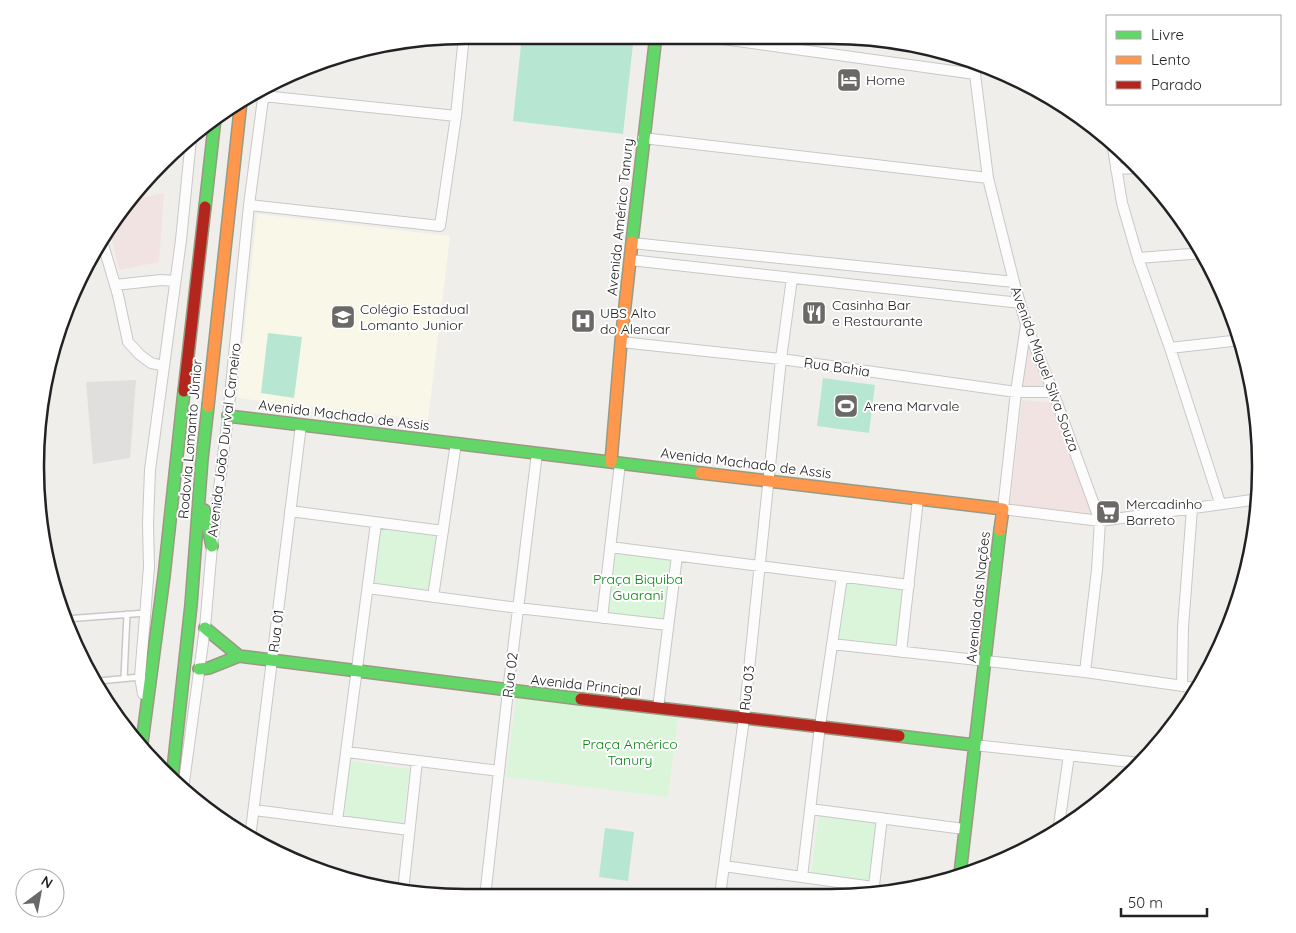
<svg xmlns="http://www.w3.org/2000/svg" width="1296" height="933" font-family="Quicksand,sans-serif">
  <rect width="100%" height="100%" fill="#f0eeeb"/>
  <path fill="#f1e3e1" d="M164,193L159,262L119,270L110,231L130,200Z
    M1028,333L1048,387H1019Z
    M1022,400L1057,403L1097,516L1010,505Z"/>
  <path fill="#f8f7e8" d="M257,214L450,236L428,420L237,398Z"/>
  <path fill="#daf5da" d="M380,526L437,534L429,594L372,587Z
    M610,553L672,560L665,621L604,613Z
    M845,582L907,590L899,649L837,641Z
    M516,698L678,718L668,797L506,777Z
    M349,761L410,769L402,827L342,818Z
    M819,816L878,824L871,883L811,875Z"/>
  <path fill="#b7e6d2" d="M522,35H634L623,134L513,121Z
    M268,333L302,337L294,398L261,393Z
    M823,378L875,385L869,433L817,426Z
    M605,828L634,832L628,881L599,877Z"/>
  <path fill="#e0dfde" d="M136,380L130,458L93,464L86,382Z"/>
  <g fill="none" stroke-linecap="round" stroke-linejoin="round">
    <defs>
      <path id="lane" d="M65,619L146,613
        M124,678L127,614
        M99,681L140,677"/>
      <path id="street" d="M694,35L975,74
        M974,66L988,178L1014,282L1026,324L1053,392L1100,521L1097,570L1085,672
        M263,96L456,116
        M643,138L988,178
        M1113,148L1122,203L1138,258L1170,348L1220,503
        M1116,169L1137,168
        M249,205L440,226L456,116L464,35
        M102,241L118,295L128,342L140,355L151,363L164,366
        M632,243L1014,282
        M1138,258L1204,253
        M630,260L1020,303
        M115,285L161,280L175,281
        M1026,325L1016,392L1003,509L1100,521L1259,499
        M621,342L781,359L1016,392H1053
        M1170,348L1241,340
        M290,511L443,531
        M610,547L909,585
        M368,588L518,608L668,625
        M433,597L456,443
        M602,618L620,463
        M832,644L1085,672L1197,688
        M901,652L918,499
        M1182,686L1183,627L1192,509
        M143,694L140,677L149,567L148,523L150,470L181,240L191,139
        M658,708L677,556
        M974,745L1140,763
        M347,752L499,771
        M183,789L205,628L212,546L228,416L249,205L264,91
        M810,809L964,829
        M254,810L409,830
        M337,821L376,523
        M1059,825L1069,755
        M250,838L301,425
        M724,866L873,887
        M802,877L820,726L842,577
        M403,891L417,761
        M873,894L882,818
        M720,895L744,718L781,359L792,278
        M485,897L508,691L537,453"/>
      <path id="fast" d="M205,207L215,118
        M632,242L656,35
        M228,416L701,473
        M204,510L212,546
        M205,628L239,656L581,699
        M199,669L209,668L239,656
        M899,736L974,745
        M141,750L164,576L184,391
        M172,779L191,605L202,459L208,406
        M960,874L1000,530"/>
      <path id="slow" d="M208,406L241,101
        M611,462L621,342L632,242
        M701,473L1003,509L1000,530"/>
      <path id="jam" d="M184,391L205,207
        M581,699L899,736"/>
    </defs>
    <use href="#lane" stroke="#c9c8c7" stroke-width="8"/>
    <use href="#street" stroke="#c9c8c7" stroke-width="12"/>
    <use href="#fast" stroke="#999a82" stroke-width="14"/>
    <use href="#slow" stroke="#999a82" stroke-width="14"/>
    <use href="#jam" stroke="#999a82" stroke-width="14"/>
    <use href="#lane" stroke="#fdfcfc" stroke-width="5"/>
    <use href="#street" stroke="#fdfcfc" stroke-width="10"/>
    <use href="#fast" stroke="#63d668" stroke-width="11"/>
    <use href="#slow" stroke="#ff974d" stroke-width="11"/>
    <use href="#jam" stroke="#b3261e" stroke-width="11"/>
  </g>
  <defs>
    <symbol id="hotel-square" viewBox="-11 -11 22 22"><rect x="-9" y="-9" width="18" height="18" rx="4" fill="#6a6968" stroke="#fff"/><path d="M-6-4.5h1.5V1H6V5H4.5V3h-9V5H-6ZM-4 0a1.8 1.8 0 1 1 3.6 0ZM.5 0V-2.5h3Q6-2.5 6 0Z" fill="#fff"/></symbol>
    <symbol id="restaurant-square" viewBox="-11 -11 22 22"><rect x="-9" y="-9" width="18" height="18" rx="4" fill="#6a6968" stroke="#fff"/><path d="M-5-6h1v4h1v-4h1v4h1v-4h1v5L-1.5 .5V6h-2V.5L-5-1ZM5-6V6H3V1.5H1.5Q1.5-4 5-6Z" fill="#fff"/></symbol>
    <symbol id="school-square" viewBox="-11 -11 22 22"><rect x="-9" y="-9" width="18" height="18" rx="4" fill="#6a6968" stroke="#fff"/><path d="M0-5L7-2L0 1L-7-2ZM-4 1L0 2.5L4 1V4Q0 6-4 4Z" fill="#fff"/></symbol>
    <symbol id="hospital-square" viewBox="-11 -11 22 22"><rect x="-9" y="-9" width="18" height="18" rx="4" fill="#6a6968" stroke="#fff"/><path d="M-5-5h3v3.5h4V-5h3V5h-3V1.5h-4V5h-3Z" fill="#fff"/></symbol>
    <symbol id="stadium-square" viewBox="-11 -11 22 22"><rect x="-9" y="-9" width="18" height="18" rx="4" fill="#6a6968" stroke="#fff"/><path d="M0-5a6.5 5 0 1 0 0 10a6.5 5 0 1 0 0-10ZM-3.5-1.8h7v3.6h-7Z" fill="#fff"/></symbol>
    <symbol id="supermarket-square" viewBox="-11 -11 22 22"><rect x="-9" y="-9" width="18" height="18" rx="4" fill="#6a6968" stroke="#fff"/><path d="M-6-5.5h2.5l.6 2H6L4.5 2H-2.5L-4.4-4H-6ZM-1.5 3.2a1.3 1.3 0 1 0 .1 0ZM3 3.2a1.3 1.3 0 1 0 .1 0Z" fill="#fff"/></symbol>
  </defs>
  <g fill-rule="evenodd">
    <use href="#hotel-square" x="835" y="66" width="28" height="28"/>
    <use href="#restaurant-square" x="800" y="299" width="28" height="28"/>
    <use href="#school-square" x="329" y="303" width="28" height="28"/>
    <use href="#hospital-square" x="569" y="307" width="28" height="28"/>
    <use href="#stadium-square" x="832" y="392" width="28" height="28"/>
    <use href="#supermarket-square" x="1094" y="498" width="28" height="28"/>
  </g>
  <g text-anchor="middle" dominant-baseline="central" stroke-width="4" stroke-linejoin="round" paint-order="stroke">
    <g font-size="14" fill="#222" stroke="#fff" text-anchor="start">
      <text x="866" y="80">Home</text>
      <text x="832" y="305">Casinha Bar<tspan x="832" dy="16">e Restaurante</tspan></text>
      <text x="360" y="309">Colégio Estadual<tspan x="360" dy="16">Lomanto Junior</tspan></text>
      <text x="600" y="313">UBS Alto<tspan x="600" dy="16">do Alencar</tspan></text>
      <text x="864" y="406">Arena Marvale</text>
      <text x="1126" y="504">Mercadinho<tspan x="1126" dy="16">Barreto</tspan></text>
    </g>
    <g font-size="14" fill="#222" stroke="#fff">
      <text transform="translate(620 217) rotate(-84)">Avenida Américo Tanury</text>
      <text transform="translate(837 367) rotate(8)">Rua Bahia</text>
      <text transform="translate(1045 369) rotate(70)">Avenida Miguel Silva Souza</text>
      <text transform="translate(344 415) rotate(7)">Avenida Machado de Assis</text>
      <text transform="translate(190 439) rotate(-85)">Rodovia Lomanto Júnior</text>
      <text transform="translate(224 440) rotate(-83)">Avenida João Durval Carneiro</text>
      <text transform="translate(746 463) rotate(7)">Avenida Machado de Assis</text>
      <text transform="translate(978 597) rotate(-84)">Avenida das Nações</text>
      <text transform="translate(276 631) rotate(-83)">Rua 01</text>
      <text transform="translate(510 675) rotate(-83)">Rua 02</text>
      <text transform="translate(586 685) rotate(6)">Avenida Principal</text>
      <text transform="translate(747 688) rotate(-84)">Rua 03</text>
    </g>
    <g font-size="14" fill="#0c8416" stroke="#fff">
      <text x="638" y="579">Praça Biquiba<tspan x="638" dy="16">Guarani</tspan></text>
      <text x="630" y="744">Praça Américo<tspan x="630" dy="16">Tanury</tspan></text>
    </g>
  </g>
  <path d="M0 0H1296V933H0ZM466 44H830A422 422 0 0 1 1252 466V467A422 422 0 0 1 830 889H466A422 422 0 0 1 44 467V466A422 422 0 0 1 466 44Z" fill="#fff" fill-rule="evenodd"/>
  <path fill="none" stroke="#222" stroke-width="2.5" d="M466 44H830A422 422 0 0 1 1252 466V467A422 422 0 0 1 830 889H466A422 422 0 0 1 44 467V466A422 422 0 0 1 466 44Z"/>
  <rect x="1106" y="15" width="175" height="90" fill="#ffffff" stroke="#a7a7a7"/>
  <rect x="1116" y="31" width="25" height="8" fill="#63d668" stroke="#a7a7a7"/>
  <text x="1151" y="40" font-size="15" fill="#222222">Livre</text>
  <rect x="1116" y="56" width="25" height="8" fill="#ff974d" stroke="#a7a7a7"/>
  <text x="1151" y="65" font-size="15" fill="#222222">Lento</text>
  <rect x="1116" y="81" width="25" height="8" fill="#b3261e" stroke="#a7a7a7"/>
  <text x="1151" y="90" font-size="15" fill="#222222">Parado</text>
  <g transform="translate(40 893) rotate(32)"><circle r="24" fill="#ffffff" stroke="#a7a7a7"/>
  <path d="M0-4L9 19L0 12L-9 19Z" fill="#6a6968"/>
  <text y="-8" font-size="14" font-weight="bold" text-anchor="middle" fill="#222222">N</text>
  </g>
  <path d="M1121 908v8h86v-8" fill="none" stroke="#222222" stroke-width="2.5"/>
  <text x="1128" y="908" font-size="15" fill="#222222" stroke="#ffffff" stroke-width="4" paint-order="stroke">50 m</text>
</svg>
